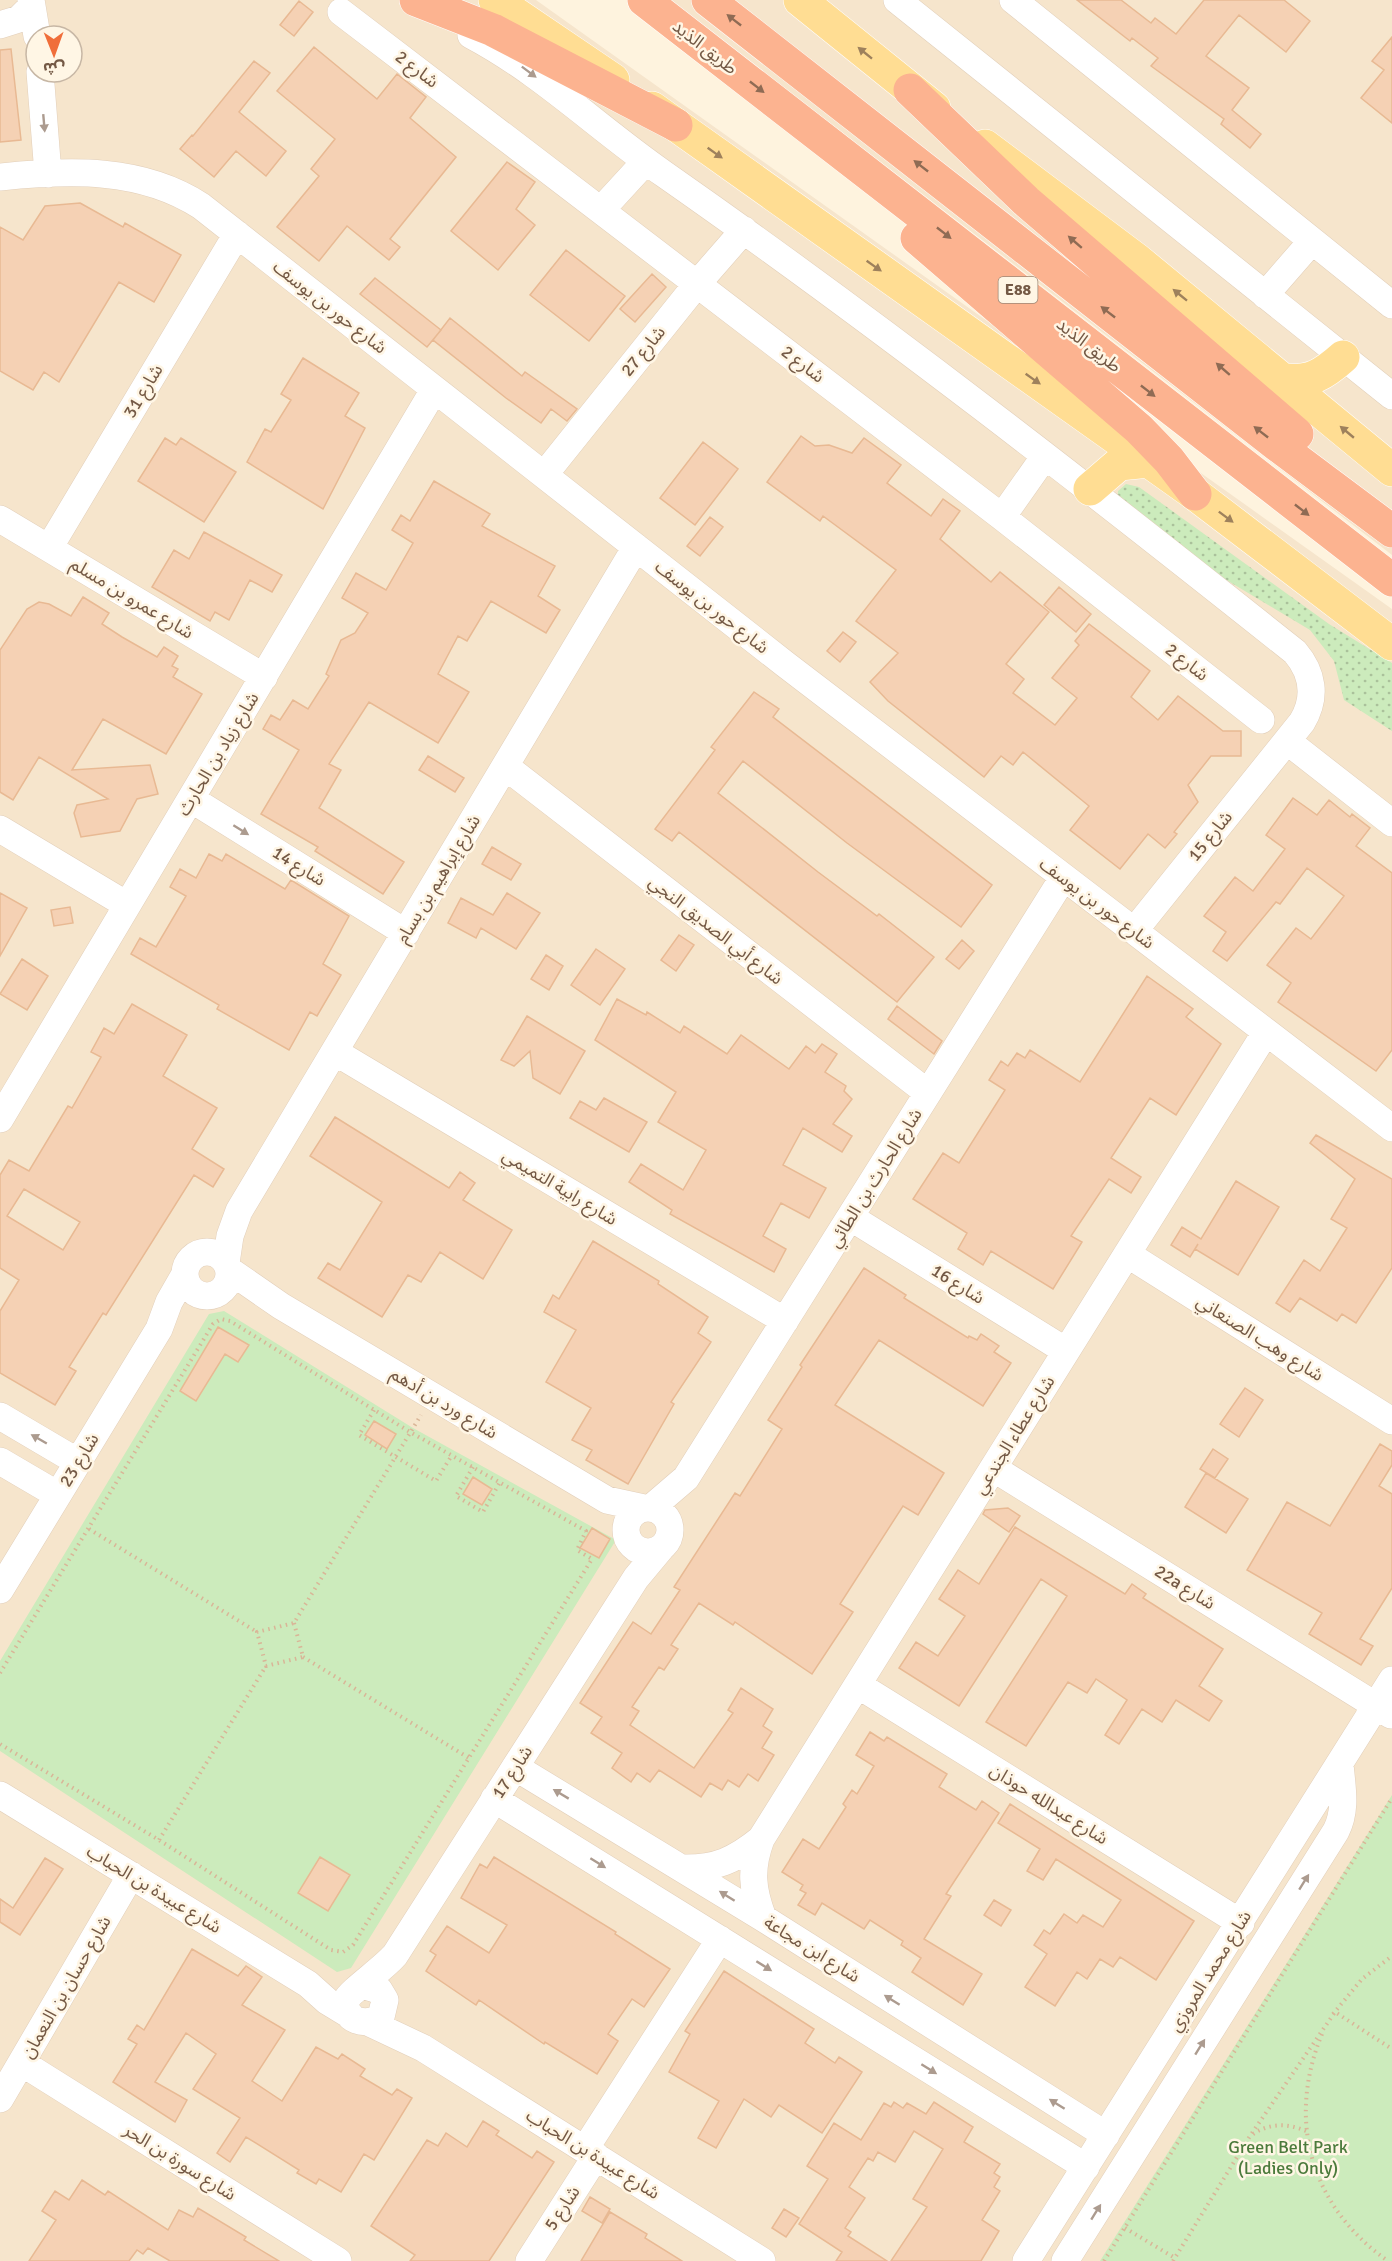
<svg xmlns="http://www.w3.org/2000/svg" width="1392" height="2261" font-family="Signika,'Noto Sans Arabic',sans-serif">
  <defs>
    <pattern id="grass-dots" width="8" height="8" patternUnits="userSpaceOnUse" patternTransform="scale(1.5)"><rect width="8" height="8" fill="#ccebbc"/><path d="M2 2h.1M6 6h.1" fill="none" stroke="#aac19b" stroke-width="1.8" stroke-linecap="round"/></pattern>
  </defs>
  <rect width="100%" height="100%" fill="#fef3de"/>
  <path fill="#f6e5cc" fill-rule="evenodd" d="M0,0H536L1392,609V2261H0ZM36,36H72V72H36Z
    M670,0H1392V555Z"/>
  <path fill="url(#grass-dots)" d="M1126,484L1139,487L1329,624L1392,663V731L1344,700L1334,661L1310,630L1208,569L1117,501L1118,491Z"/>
  <path fill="#ccebbc" d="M224,1311L413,1428L616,1540L351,1968L337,1972L0,1751V1661L209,1314Z
    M1392,1795V2261H1100Z"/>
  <path fill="#f5d1b4" stroke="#e8b993" stroke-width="1.5" fill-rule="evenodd" d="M1077,0H1121L1151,23L1155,18L1176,34L1204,0H1284L1310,21L1286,52L1239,15L1206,56L1249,88L1232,110L1261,134L1250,148L1221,124L1224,119L1151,66L1158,58L1132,38L1130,41Z
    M299,1L313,12L294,36L280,25Z
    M1392,37V123L1361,98L1384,70L1372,61Z
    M314,47L377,99L397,74L426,97L410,118L456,157L390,239L400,247L389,260L347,226L319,261L277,227L319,176L311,169L335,139L277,91Z
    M11,49L21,140L0,142V50Z
    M254,61L270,73L239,112L286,151L266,176L236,151L214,177L180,149L192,135L193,136Z
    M507,162L535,182L516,209L535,225L498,270L451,231Z
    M80,203L123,227L125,223L181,255L154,302L119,282L59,382L44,372L33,390L0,371V227L23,240L45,206Z
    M566,250L625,296L589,341L530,295Z
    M652,274L666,287L635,322L620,309Z
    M375,278L441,330L427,347L360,294Z
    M450,318L522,376L525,372L577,409L567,421L551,409L541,423L506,398L433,340Z
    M303,358L359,393L345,416L365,428L323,509L247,462L265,429L271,432L291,400L281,394Z
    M801,436L815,446L829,445L852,453L864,438L901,465L887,483L931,516L943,499L960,511L940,539L991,582L1000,572L1049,612L1006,664L1024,679L1013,693L1055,725L1077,698L1052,678L1079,645L1075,641L1089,624L1150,671L1131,697L1158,720L1178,696L1223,731H1241V756H1211L1188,785L1198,802L1174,832L1177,834L1165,848L1148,834L1120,869L1070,830L1089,806L1023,752L1013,765L1001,756L984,777L888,701L870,682L898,653L856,621L896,570L823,516L820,521L767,482Z
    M165,438L176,445L181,438L236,472L204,522L138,481Z
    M703,442L738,469L695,525L660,498Z
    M434,481L490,514L482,526L555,566L538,596L560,610L546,633L491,601L467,641L458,636L438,674L469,692L438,743L369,702L329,764L341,770L319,808L404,862L383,894L315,851L318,847L261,814L299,750L263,729L271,715L280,720L293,700L308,709L329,676L326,674L341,640L355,633L368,613L342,598L356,573L386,590L413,543L392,530L401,515L410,521Z
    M710,517L723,527L700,556L687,546Z
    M204,532L282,575L272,592L250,580L229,620L215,612L210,621L152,587L174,550L189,559Z
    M1059,587L1091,614L1076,632L1044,605Z
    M83,597L109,613L102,624L122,637L157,657L164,647L178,656L172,666L178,669L173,677L202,694L166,754L103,719L72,770L150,765L158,794L137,799L120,831L81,837L74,813L77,805L108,799L39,757L13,800L0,792V650L27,609L39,602L49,604L71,616Z
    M843,632L856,642L840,662L827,651Z
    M754,692L779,709L773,717L992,885L961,927L847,843L743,761L718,793L818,872L877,916L879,914L934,957L897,1002L679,832L672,841L655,829L715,750L711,747Z
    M428,756L464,778L455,792L419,770Z
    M1293,798L1317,815L1329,800L1350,817L1352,814L1370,828L1356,846L1392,873V1050L1376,1071L1278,1002L1291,983L1267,965L1296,928L1311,939L1344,896L1307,868L1280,904L1276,902L1227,961L1213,951L1226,932L1204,916L1235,877L1253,891L1285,849L1266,835Z
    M492,847L521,864L511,880L482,864Z
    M209,854L222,861L226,854L285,889L291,880L349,916L323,964L341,975L317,1016L310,1012L289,1050L217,1009L219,1005L131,954L140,938L156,947L186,896L170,887L180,869L196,878Z
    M0,893L27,908L0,956Z
    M507,893L540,913L516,949L481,928L476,938L448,923L461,898L493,915Z
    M70,907L73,923L54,926L51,910Z
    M679,935L694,945L676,971L661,960Z
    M962,940L974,951L959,969L946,959Z
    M596,949L625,969L600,1005L571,985Z
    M546,955L563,966L549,990L531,979Z
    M22,959L48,976L27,1010L0,994Z
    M1147,976L1193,1009L1186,1017L1221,1044L1176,1115L1150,1098L1111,1158L1141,1177L1131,1193L1109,1179L1071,1236L1082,1242L1053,1289L991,1251L983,1265L958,1249L967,1233L913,1199L943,1153L959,1163L1005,1090L989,1080L1001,1061L1008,1066L1017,1053L1025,1058L1030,1050L1080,1082Z
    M617,999L646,1015L647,1012L680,1033L684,1026L727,1054L741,1035L789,1069L806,1046L815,1053L822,1044L837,1054L825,1072L846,1086L844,1091L852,1099L833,1124L852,1136L842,1152L803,1128L783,1165L826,1188L809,1218L781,1203L763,1236L786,1249L774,1272L670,1214L672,1210L629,1182L641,1164L683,1190L706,1150L658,1122L676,1092L595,1040Z
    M132,1004L187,1035L163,1076L217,1108L192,1149L224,1169L213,1187L194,1175L106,1315L103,1313L69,1367L76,1371L55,1405L0,1373V1311L19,1280L0,1268V1175L9,1160L29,1171L68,1106L72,1108L101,1057L91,1052L104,1028L114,1034ZM24,1189L80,1222L63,1250L7,1216Z
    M897,1006L942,1041L934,1054L888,1019Z
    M527,1016L585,1051L560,1094L533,1078L530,1051L514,1066L501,1060Z
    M604,1098L647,1122L629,1152L570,1118L580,1101L596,1110Z
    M335,1117L449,1188L460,1172L475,1183L463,1200L512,1230L483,1279L440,1252L421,1282L408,1275L382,1317L318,1278L328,1263L340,1270L382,1202L310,1156Z
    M1316,1135L1392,1179V1268L1356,1323L1342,1314L1337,1321L1300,1298L1290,1312L1276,1303L1304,1260L1320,1271L1347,1228L1331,1219L1355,1179L1310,1143Z
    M1236,1181L1279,1207L1238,1275L1195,1249L1198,1244L1190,1257L1171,1245L1182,1227L1201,1239Z
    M593,1241L659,1281L658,1284L708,1317L698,1333L711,1342L671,1402L674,1404L628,1484L586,1460L592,1450L572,1440L591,1408L546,1382L576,1330L544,1312L553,1295L559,1299Z
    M864,1268L906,1295L904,1298L968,1338L969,1336L977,1340L981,1334L999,1346L994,1352L1011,1363L983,1406L879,1340L835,1405L944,1473L918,1515L903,1506L840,1604L853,1612L812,1674L735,1622L733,1625L699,1603L671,1645L678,1649L664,1670L659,1667L632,1707L639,1711L630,1725L694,1768L733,1713L728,1710L741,1688L773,1709L763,1726L772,1732L762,1748L774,1755L758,1781L748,1774L739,1787L728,1780L722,1790L710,1783L701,1797L659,1770L650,1782L637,1773L631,1782L612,1768L622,1753L591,1733L602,1717L580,1703L633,1622L651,1634L680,1590L674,1587L735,1493L740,1496L782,1429L768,1420L802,1367L800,1365Z
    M218,1327L249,1345L238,1362L225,1354L196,1401L180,1391Z
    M1245,1388L1263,1400L1239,1437L1220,1424Z
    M374,1421L396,1434L387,1449L365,1435Z
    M1380,1444L1392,1451V1465L1379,1486L1392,1494V1588L1360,1639L1373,1646L1361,1665L1309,1634L1322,1613L1247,1570L1287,1502L1330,1526Z
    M1213,1449L1228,1459L1215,1478L1200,1469Z
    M1206,1473L1248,1499L1226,1533L1185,1507Z
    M473,1477L492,1489L482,1505L463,1494Z
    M1008,1508L1020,1516L1009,1532L983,1514L985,1510Z
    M1015,1527L1125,1594L1132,1584L1146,1594L1143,1598L1223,1649L1199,1686L1222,1701L1209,1721L1176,1700L1162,1722L1142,1709L1119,1744L1105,1735L1127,1700L1096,1679L1087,1693L1068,1682L1026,1746L986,1722L1067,1596L1041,1579L959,1706L899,1668L916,1642L938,1656L965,1616L939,1599L958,1570L979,1584Z
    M592,1528L610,1539L599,1558L580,1548Z
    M870,1732L884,1741L887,1737L947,1774L939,1787L976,1810L982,1801L999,1813L946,1894L951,1896L924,1939L982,1974L963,2005L912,1972L921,1958L901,1945L903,1941L870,1920L864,1929L822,1903L815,1915L798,1905L806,1893L800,1890L803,1885L782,1872L803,1839L819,1849L846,1807L843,1804L852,1790L857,1794L874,1766L856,1755Z
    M1010,1804L1194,1921L1156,1980L1120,1957L1113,1967L1100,1959L1087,1979L1077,1972L1055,2006L1025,1987L1047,1954L1034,1945L1044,1930L1050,1934L1064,1914L1077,1923L1083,1915L1103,1927L1121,1900L1056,1859L1043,1880L1027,1871L1040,1849L998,1823Z
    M320,1857L350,1875L328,1911L298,1893Z
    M494,1857L616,1932L615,1934L670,1969L644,2007L632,1999L608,2034L618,2041L597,2074L545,2042L544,2044L479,2000L476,2005L426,1971L436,1955L430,1951L447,1926L489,1953L507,1925L461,1898L480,1864L487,1868Z
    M45,1858L63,1869L20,1935L0,1922V1899L13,1908Z
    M994,1900L1011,1910L1001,1926L984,1915Z
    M192,1949L238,1976L246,1966L262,1977L242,2005L285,2030L252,2081L282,2101L316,2047L338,2059L342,2054L365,2069L360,2076L392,2095L397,2089L412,2098L374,2160L364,2154L341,2192L319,2179L316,2184L297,2173L299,2170L246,2137L230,2162L217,2153L240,2118L193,2089L216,2054L186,2033L155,2082L187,2100L175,2122L113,2082L137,2044L128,2039L137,2025L144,2030Z
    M724,1971L814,2029L805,2043L835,2063L839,2057L862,2072L822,2133L779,2105L771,2117L744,2099L716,2148L698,2138L719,2101L669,2072L690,2034L685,2031Z
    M894,2102L903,2108L907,2103L926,2114L934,2102L973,2127L964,2142L1000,2164L994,2173L1000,2177L994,2187L1000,2191L982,2220L999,2231L981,2261H891L927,2207L913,2199L943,2149L914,2131L895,2162L878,2152L873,2161L868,2158L849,2187L865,2198L845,2228L851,2232L848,2236L887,2261H836L842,2252L799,2224L828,2179L807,2166L834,2123L861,2140L884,2103L891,2107Z
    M483,2121L499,2131L496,2135L532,2158L537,2151L554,2162L489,2261H410L415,2255L371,2226L427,2140L438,2146L446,2133L467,2147Z
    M82,2180L105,2195L108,2191L168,2230L179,2210L193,2217L198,2208L246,2237L244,2240L279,2261H170L148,2248L143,2254L137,2250L129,2261H29L56,2220L42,2211L55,2191L69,2200Z
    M590,2197L610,2209L602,2223L582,2211Z
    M784,2209L799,2218L786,2237L772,2228Z
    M610,2212L647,2234L645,2238L682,2261H581Z"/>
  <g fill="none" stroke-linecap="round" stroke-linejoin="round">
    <defs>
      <path id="minor" d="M31,0L37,36
        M897,0L1392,396
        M1013,0L1392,305
        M341,12L1002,517L1261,720
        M0,25L19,19L31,7
        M471,35C541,72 599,129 664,174C880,325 1089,488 1295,652C1313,673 1317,697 1302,722L1134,931
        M40,72L48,174
        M0,177C69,170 141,167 201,206L785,664L1392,1128
        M601,210L646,161
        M1265,295L1312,241
        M544,475L697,284L744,230
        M1002,517L1045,456
        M0,519L264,677
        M49,548L237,234
        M1287,741L1392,823
        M505,766L928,1093
        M191,799L406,933
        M0,829L127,905
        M335,1052L785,1321
        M0,1119L434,390
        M850,1217L1066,1351
        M185 1274a22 22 0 1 1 44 0a22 22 0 1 1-44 0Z
        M1127,1254L1392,1421
        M226,1263L230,1236L239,1211L636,547
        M229,1270L281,1306L607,1500L644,1508
        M0,1416L78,1462
        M0,1461L58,1495
        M993,1468L1391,1715
        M651,1508L686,1478L1063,878
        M626 1530a22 22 0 1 1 44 0a22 22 0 1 1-44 0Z
        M0,1590L159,1329L169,1302L185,1274
        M858,1685L1241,1923
        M515,1767L763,1918L1106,2135
        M0,1795L308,1984L327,2001L350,2015
        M494,1799L1086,2167
        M682,1868C716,1869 735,1860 761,1839
        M763,1918C752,1889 750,1869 761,1839L1266,1032
        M362,1985L379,1990L385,2000L381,2017C367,2027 340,2021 347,1999C350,1992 385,1967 395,1955L636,1578L661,1548
        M370,2023L423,2048L762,2261
        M22,2063L338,2261
        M0,2099L131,1875
        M585,2149L720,1939
        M529,2261L596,2156
        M1026,2261L1392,1680
        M1065,2261L1336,1831C1347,1809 1342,1788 1340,1764"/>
      <path id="major" d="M495,0L613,80
        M800,0L934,108
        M652,108L1195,494L1392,644
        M985,146L1137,260L1392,470
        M1284,380C1310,383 1324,374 1343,357
        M1090,489L1119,464L1149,461"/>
      <path id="highway" d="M416,0L493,30L676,125
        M644,0L1392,580
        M708,0L1277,445L1392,531
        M910,90L1026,201L1297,434
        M917,238L1139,429L1169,460L1195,494"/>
    </defs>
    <use href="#minor" stroke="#e2cfba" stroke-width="28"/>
    <use href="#major" stroke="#fff" stroke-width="34"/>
    <use href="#highway" stroke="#fff" stroke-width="34"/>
    <path stroke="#d9b597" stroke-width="4" stroke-dasharray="1.5 4.5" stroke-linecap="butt" d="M374,1410L359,1435L436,1481L452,1455
      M473,1467L456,1496L483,1512L500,1482
      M89,1529L257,1632
      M294,1623L303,1657L266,1666L257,1632L294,1623L421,1415
      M303,1657L469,1758
      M0,1673L213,1324L221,1319L230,1321L410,1432L586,1531L577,1550L592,1559L353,1945L343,1952L331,1950L159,1840L0,1744
      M159,1840L266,1666
      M1333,2014L1362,1979L1392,1956
      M1322,2034C1286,2121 1311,2207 1388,2261
      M1253,2134C1270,2123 1287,2123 1306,2131
      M1125,2228L1175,2258
      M1104,2261L1392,1798
      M1173,2261L1250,2136L1335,2012L1392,2049"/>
    <use href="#minor" stroke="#fff" stroke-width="27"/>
    <use href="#major" stroke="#ffdd93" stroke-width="33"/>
    <use href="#highway" stroke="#fcb390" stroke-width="33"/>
  </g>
  <defs><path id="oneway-solid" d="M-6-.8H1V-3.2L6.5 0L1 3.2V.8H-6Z" transform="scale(1.5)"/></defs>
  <g fill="#8f6b54">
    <use href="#oneway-solid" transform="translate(734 20) rotate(-142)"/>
    <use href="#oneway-solid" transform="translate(757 87) rotate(38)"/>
    <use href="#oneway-solid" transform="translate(921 166) rotate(-142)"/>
    <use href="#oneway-solid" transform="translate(944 233) rotate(38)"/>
    <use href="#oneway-solid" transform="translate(1075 242) rotate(-139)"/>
    <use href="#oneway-solid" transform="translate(1108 312) rotate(-142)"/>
    <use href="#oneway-solid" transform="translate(1223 369) rotate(-139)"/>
    <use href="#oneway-solid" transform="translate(1148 391) rotate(38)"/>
    <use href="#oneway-solid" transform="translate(1261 432) rotate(-142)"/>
    <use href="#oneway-solid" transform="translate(1302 510) rotate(38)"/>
  </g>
  <g fill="#9e815c">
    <use href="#oneway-solid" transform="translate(865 53) rotate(-141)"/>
    <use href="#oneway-solid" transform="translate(715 153) rotate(35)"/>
    <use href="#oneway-solid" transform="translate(874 266) rotate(35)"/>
    <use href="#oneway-solid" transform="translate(1180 295) rotate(-141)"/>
    <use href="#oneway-solid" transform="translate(1033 379) rotate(35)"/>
    <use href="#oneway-solid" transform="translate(1347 432) rotate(-140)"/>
    <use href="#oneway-solid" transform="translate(1226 517) rotate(37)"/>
  </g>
  <g fill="#ac9b8f">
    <use href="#oneway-solid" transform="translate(529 72) rotate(37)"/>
    <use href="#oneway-solid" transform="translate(44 123) rotate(85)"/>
    <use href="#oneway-solid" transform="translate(241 830) rotate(32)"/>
    <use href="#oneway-solid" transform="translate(39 1439) rotate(-150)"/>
    <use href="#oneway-solid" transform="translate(561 1794) rotate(-149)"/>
    <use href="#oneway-solid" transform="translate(598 1863) rotate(32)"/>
    <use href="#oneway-solid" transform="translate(1304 1882) rotate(-58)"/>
    <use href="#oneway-solid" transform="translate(727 1896) rotate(-148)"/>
    <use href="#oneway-solid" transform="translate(764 1966) rotate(32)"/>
    <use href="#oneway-solid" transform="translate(892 2000) rotate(-148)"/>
    <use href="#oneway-solid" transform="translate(1200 2047) rotate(-58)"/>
    <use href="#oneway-solid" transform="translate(929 2069) rotate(32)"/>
    <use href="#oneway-solid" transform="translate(1057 2104) rotate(-148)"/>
    <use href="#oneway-solid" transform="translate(1096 2212) rotate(-58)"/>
  </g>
  <g text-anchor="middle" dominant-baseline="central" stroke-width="5" stroke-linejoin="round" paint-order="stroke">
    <rect fill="#fff6e5" stroke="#9e8875" stroke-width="1.5" x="998.5" y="277" width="39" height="26" rx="4.5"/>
    <g font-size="16" font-weight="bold" fill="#745945">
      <text x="1018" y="290">E88</text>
    </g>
    <g font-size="18" fill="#745945" stroke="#fff6e5">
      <text transform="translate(705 47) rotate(38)">طريق الذيد</text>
      <text transform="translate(417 69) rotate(37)">شارع 2</text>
      <text transform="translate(330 307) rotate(38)">شارع حور بن يوسف</text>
      <text transform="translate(1089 345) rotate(38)">طريق الذيد</text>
      <text transform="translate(643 351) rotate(-51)">شارع 27</text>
      <text transform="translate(803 364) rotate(37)">شارع 2</text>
      <text transform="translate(143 391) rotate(-59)">شارع 31</text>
      <text transform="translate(132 598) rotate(31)">شارع عمرو بن مسلم</text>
      <text transform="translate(712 607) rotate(38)">شارع حور بن يوسف</text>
      <text transform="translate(1187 662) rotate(38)">شارع 2</text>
      <text transform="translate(218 754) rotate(-59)">شارع زياد بن الحارث</text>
      <text transform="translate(1210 836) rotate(-51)">شارع 15</text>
      <text transform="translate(299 866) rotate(32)">شارع 14</text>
      <text transform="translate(438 879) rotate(-59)">شارع إبراهيم بن بسام</text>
      <text transform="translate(1097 903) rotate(37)">شارع حور بن يوسف</text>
      <text transform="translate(716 930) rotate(38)">شارع أبي الصديق النجي</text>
      <text transform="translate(875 1178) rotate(-58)">شارع الحارث بن الطائي</text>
      <text transform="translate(560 1187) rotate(31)">شارع رابية التميمي</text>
      <text transform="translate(958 1284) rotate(32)">شارع 16</text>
      <text transform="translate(1260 1338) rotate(32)">شارع وهب الصنعاني</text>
      <text transform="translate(444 1403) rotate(31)">شارع ورد بن أدهم</text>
      <text transform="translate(1014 1435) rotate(-58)">شارع عطاء الجندعي</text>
      <text transform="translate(79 1460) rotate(-59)">شارع 23</text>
      <text transform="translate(1185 1587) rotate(32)">22a شارع</text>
      <text transform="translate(512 1772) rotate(-57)">شارع 17</text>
      <text transform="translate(1049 1804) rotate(32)">شارع عبدالله حوذان</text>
      <text transform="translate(154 1889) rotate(31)">شارع عبيدة بن الحباب</text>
      <text transform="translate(812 1949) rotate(32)">شارع ابن مجاعة</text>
      <text transform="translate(1210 1971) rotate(-58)">شارع محمد المروزي</text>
      <text transform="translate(66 1987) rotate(-60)">شارع حسان بن النعمان</text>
      <text transform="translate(593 2154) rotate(32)">شارع عبيدة بن الحباب</text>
      <text transform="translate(180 2162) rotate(32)">شارع سورة بن الحر</text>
      <text transform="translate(562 2208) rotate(-57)">شارع 5</text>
    </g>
    <g font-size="18" fill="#4c7b3c" stroke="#fff6e5">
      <text x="1288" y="2147">Green Belt Park<tspan x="1288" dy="21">(Ladies Only)</tspan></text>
    </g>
  </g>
  <g transform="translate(54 54) rotate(179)"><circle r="28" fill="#fff6e5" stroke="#c7b7a5" stroke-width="1.5"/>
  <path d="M0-4.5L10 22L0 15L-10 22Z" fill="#f06e3a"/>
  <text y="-9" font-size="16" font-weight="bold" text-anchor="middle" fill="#745945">ش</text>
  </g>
</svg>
